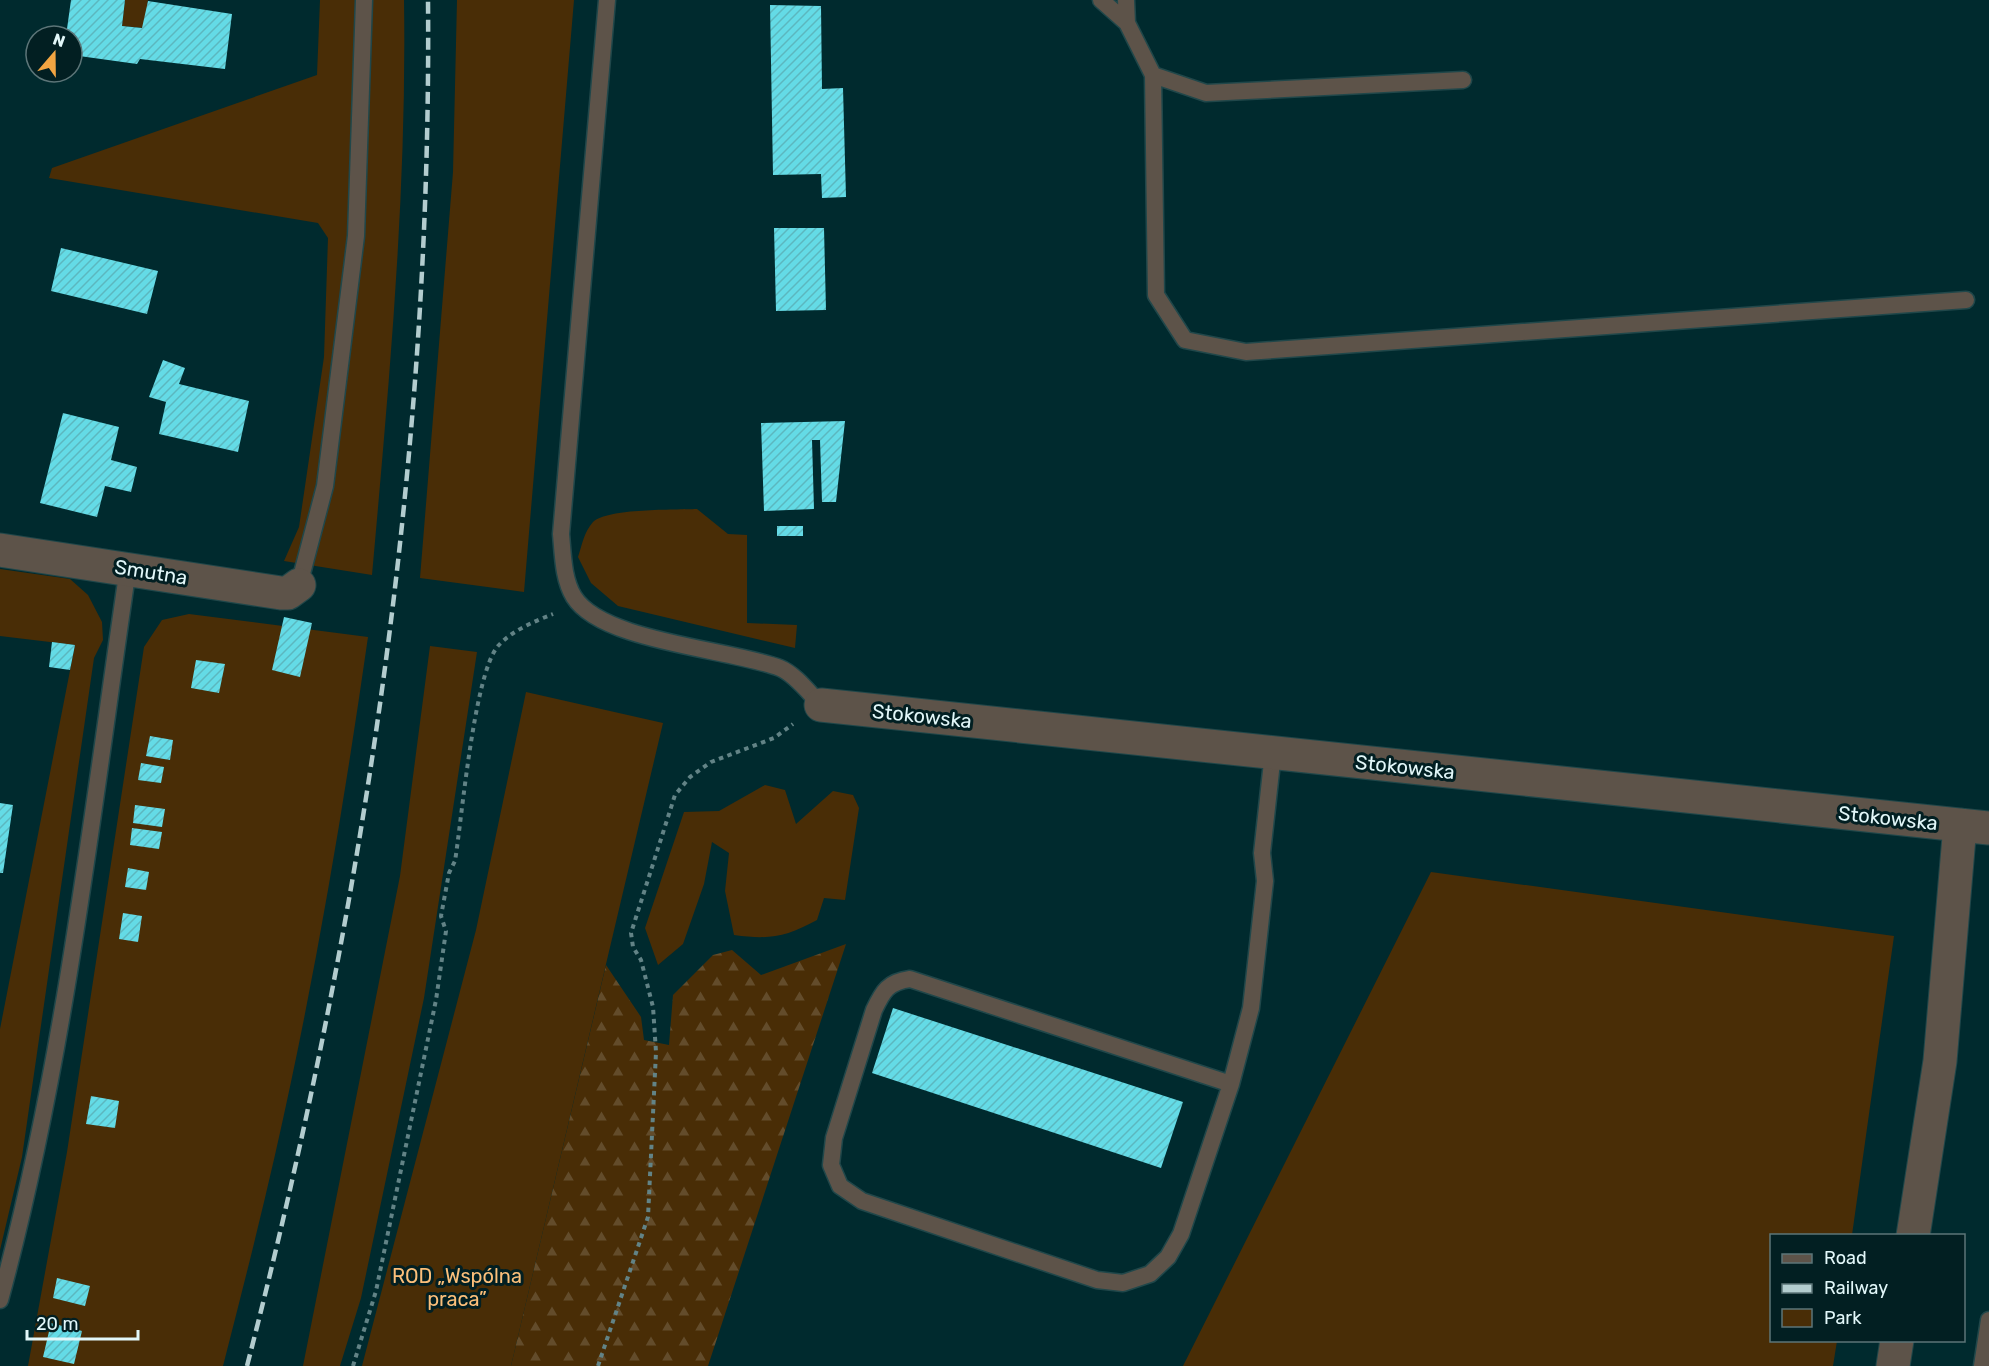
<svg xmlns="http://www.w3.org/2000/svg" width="1989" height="1366" font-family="Rubik,sans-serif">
  <defs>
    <pattern id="forest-firs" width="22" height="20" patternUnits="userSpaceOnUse" patternTransform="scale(1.5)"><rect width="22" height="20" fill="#492d06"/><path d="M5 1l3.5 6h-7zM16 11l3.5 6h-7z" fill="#634c2b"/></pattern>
    <pattern id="building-hatch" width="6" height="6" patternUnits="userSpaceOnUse" patternTransform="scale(1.5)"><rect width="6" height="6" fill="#64dbe6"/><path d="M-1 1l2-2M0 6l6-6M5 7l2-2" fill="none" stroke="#5cb7bf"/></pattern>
  </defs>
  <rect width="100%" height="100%" fill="#002a2e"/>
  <path fill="#492d06" d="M125,0H148L144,28L122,26Z
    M320,0H404C407,192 389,384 372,575L284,561L299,527L324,357L328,238L318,223L49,178L52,168L317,75Z
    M457,0H574L524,592L420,578L453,172Z
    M697,509L728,534L747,535V623L797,625L795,648L618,606L591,583L578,557C582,545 584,532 593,522C608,508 675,510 697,509Z
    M0,569L70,579L88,595L102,622L103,640L94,658L22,1157L0,1250V1029L75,645L0,636Z
    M189,614L368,637C343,811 314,984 275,1155C259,1225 241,1296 223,1366H28L67,1152L144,647L162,620Z
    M430,646L477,652L424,998L361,1298L340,1366H303L400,876Z
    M526,692L663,723L511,1366H362L476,930Z
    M765,785L785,790L796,824L833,791L853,795L859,808L845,900L824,898L817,920C786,937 769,940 734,935L725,891L729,853L712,842L704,884L683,944L658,965L645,928L684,812L719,811Z
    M1431,872L1894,936L1852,1235L1772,1236V1340L1837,1341L1833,1366H1183Z"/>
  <path fill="url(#forest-firs)" d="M846,944L708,1366H511L606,965L641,1017L644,1040L669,1045L673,995L713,955L732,950L761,975Z"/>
  <path fill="url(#building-hatch)" d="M71,0H125L122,26L142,28L148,1L232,14L225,69L140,59L137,64L72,55V36H66Z
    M770,5L821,6L822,89L843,88L846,197L822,198L821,174L773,175Z
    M774,228H824L826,310L776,311Z
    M61,248L158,271L147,314L51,291Z
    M163,360L185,368L179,384L249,401L238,452L159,434L166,402L149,397Z
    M63,413L119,427L111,460L137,467L131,492L105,486L97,517L40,503Z
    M845,421L836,502H822L820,440H812L814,509L764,511L761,423Z
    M777,526H803V536H777Z
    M284,617L312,623L300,677L272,670Z
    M52,642L75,645L70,670L49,667Z
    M196,660L225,664L219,693L191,688Z
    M150,736L173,740L170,760L146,756Z
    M141,763L164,767L161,783L138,780Z
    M0,803L13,805L3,873H0Z
    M135,805L165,809L162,827L133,823Z
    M132,828L162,832L159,849L130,845Z
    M128,868L149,872L146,890L125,887Z
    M123,913L142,916L138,942L119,939Z
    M893,1008L1183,1102L1161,1168L872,1073Z
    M91,1096L119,1101L115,1128L86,1124Z
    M57,1278L90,1286L85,1306L53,1298Z
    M51,1323L82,1331L74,1364L43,1357Z"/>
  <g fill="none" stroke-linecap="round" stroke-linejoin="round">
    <defs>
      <path id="service" d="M607,0L561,534C563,555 563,579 574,597C602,642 731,649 780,668C795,674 810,694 821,705
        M1101,0L1127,23
        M1126,0L1127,23L1153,75L1206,93L1463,80
        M1153,75L1156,295L1185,340L1246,352L1966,300
        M299,585L325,486L356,236L364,0
        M1231,1084L910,979C888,982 883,991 874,1010L834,1138L831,1165L840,1186L862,1201L1097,1280L1123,1283L1150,1274L1168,1257L1181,1234L1231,1084L1251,1008L1265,881L1262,853L1273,753
        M0,1300C65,1061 92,812 128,568
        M1982,1366L1989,1320"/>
      <path id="minor" d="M0,550L281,593H288L299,585
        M821,705L1989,828
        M1913,1236L1940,1061L1960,825
        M1893,1366L1897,1340"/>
    </defs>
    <use href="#service" stroke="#20474a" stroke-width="19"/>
    <use href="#minor" stroke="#20474a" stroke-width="35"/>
    <path stroke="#628386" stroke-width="4" stroke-dasharray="4.5 4.5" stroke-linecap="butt" d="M353,1366L376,1291L436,1000L446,931L441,916L449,873L455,861C462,818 474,674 498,646C511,631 535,621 553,614
      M598,1366L648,1217L656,1052L653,1007L641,960L633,947L631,933L675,795L690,777L711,762L774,738L793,724"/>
    <use href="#service" stroke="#5d5349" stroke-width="16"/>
    <use href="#minor" stroke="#5d5349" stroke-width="33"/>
    <path stroke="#b3cdcf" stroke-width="4.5" stroke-dasharray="12 6" stroke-linecap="butt" d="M247,1366C362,921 432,460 428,0"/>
  </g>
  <g text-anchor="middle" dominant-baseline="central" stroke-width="6" stroke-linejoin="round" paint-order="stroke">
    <g font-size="20" fill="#e2f7f9" stroke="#021f22">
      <text transform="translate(151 572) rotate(9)">Smutna</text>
      <text transform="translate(922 716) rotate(6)">Stokowska</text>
      <text transform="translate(1405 767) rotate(6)">Stokowska</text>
      <text transform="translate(1888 818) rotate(6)">Stokowska</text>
    </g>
    <g font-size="20" fill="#fbbf7a" stroke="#021f22">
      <text x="457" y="1276">ROD „Wspólna<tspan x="457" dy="23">praca”</tspan></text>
    </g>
  </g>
  <rect x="1770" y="1234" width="195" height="108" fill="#021f22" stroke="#5c7578" stroke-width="1.5"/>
  <rect x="1782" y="1254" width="30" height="9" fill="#5d5349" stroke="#5c7578" stroke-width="1.5"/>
  <text x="1824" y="1264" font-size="18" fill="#e2f7f9">Road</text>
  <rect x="1782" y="1284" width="30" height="9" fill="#b3cdcf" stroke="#5c7578" stroke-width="1.5"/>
  <text x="1824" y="1294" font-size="18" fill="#e2f7f9">Railway</text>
  <rect x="1782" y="1309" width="30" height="18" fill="#492d06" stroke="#5c7578" stroke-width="1.5"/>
  <text x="1824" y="1324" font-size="18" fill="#e2f7f9">Park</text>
  <g transform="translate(54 54) rotate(20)"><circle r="28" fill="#021f22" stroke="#5c7578" stroke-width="1.5"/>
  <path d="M0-4.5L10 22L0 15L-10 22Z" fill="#f2a542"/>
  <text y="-9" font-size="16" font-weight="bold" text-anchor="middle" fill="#e2f7f9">N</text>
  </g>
  <path d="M27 1330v9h111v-9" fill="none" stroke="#e2f7f9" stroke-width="3"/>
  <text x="36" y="1330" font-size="18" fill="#e2f7f9" stroke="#021f22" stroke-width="4.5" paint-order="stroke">20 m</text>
</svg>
